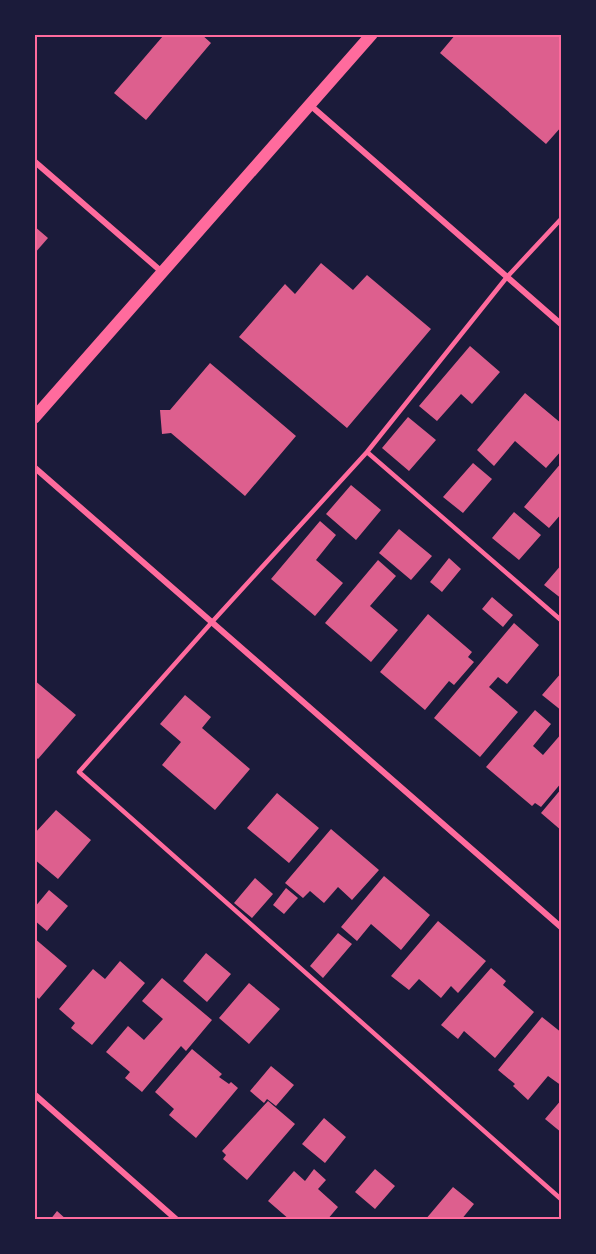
<svg xmlns="http://www.w3.org/2000/svg" width="596" height="1254" font-family="Lato,sans-serif">
  <rect width="100%" height="100%" fill="#1b1b3a"/>
  <path fill="#dd5f8e" d="M161,34H201L211,43L146,120L114,93L163,36Z
    M456,34H562V126L546,144L440,53Z
    M34,226L48,238L34,254Z
    M321,263L353,290L367,275L431,329L347,428L239,337L285,284L295,294Z
    M470,346L500,372L472,404L461,394L437,421L419,406Z
    M210,363L296,436L245,496L171,433L162,434L160,410H170Z
    M525,393L562,424V450L546,468L515,441L494,466L477,450Z
    M408,417L436,440L409,471L382,448Z
    M562,462V513L549,528L524,507Z
    M473,463L492,479L463,513L443,497Z
    M351,485L381,510L356,540L326,514Z
    M514,512L541,535L519,560L492,538Z
    M320,521L336,535L316,560L343,583L315,616L271,579Z
    M399,529L432,556L411,580L379,553Z
    M449,558L461,569L442,592L430,582Z
    M378,560L396,576L370,606L398,630L371,662L325,623Z
    M562,564V599L544,585Z
    M492,597L513,615L503,627L482,609Z
    M428,614L472,652L468,657L474,662L454,685L449,681L425,710L380,672Z
    M514,623L539,645L507,684L498,677L489,687L518,712L480,757L434,718Z
    M562,672V711L542,695Z
    M34,680L76,715L38,759L34,756Z
    M185,695L211,717L202,728L250,769L215,810L162,765L181,742L160,724Z
    M535,710L551,724L533,746L543,755L562,733V782L541,807L535,803L532,806L486,767Z
    M562,788V831L541,813Z
    M277,793L319,828L289,863L247,828Z
    M56,810L91,840L58,879L34,859V834Z
    M331,829L379,870L352,900L338,887L324,903L310,891L303,898L285,883Z
    M384,876L430,915L401,950L371,924L357,941L341,927Z
    M255,878L273,894L252,918L234,903Z
    M286,888L298,898L284,914L273,905Z
    M49,890L68,906L47,931L34,920V908Z
    M438,921L486,961L458,993L451,986L441,998L419,979L409,990L391,976Z
    M338,933L352,944L323,978L310,966Z
    M34,938L67,966L39,999L34,995Z
    M206,953L231,974L207,1002L183,981Z
    M120,961L145,983L92,1045L71,1028L75,1023L59,1009L93,969L105,979Z
    M491,968L506,981L503,985L534,1012L495,1058L464,1031L458,1039L441,1025Z
    M162,978L212,1020L186,1051L181,1046L142,1092L125,1078L130,1072L106,1052L128,1026L144,1040L163,1019L142,1001Z
    M249,983L280,1009L249,1044L219,1018Z
    M542,1017L562,1033V1086L548,1076L528,1100L513,1086L515,1084L498,1070Z
    M192,1049L222,1074L219,1077L229,1084L231,1082L238,1088L196,1138L169,1115L174,1109L155,1092Z
    M271,1066L294,1085L276,1106L267,1099L264,1103L250,1091Z
    M562,1099V1133L545,1119Z
    M268,1101L295,1124L247,1180L223,1159L226,1155L222,1151Z
    M324,1118L346,1137L325,1163L302,1144Z
    M314,1169L326,1180L318,1189L338,1207L327,1220H290L268,1201L294,1171L305,1181Z
    M375,1169L395,1186L375,1209L355,1192Z
    M453,1187L474,1204L461,1220H425Z
    M57,1211L67,1220H50Z"/>
  <g fill="none" stroke-linecap="round" stroke-linejoin="round">
    <path stroke="#ff6b9d" stroke-width="4.5" d="M562,218L507,277L367,452L212,622L79,772L562,1200
      M367,452L562,621"/>
    <path stroke="#ff6b9d" stroke-width="6" d="M310,105L562,325
      M34,161L162,272
      M34,467L562,928
      M34,1094L177,1220"/>
    <path stroke="#ff6b9d" stroke-width="12" d="M34,418L372,34"/>
  </g>
  <rect width="596" height="1254" fill="none" stroke="#1b1b3a" stroke-width="72"/>
  <rect x="36" y="36" width="524" height="1182" fill="none" stroke="#ff6b9d" stroke-width="2"/>
</svg>
